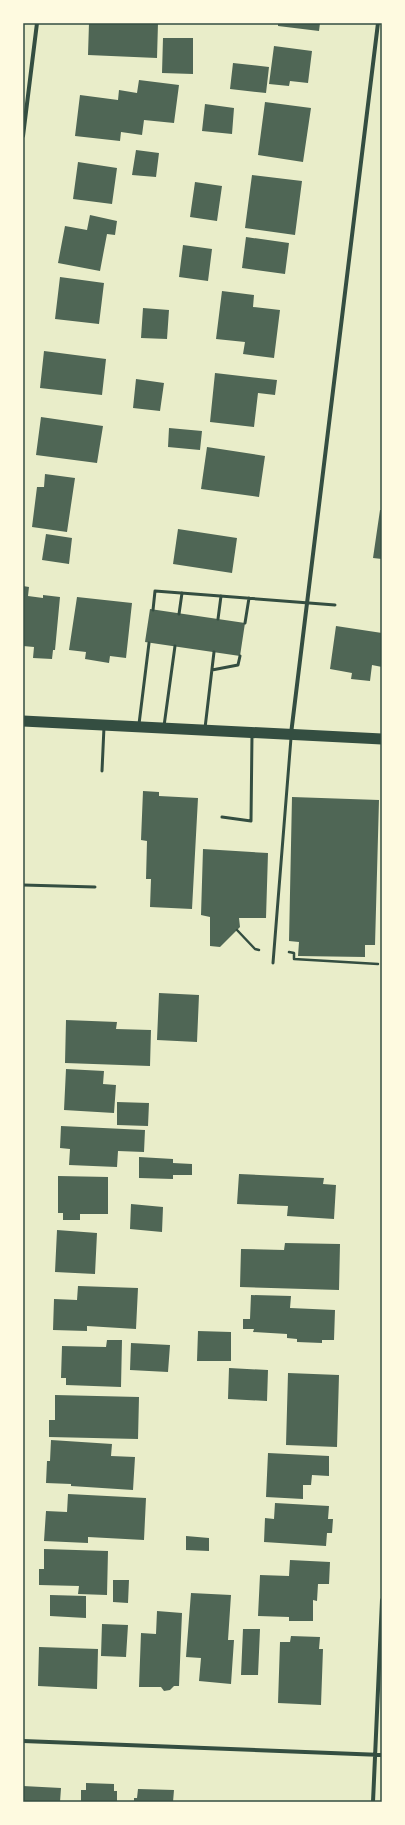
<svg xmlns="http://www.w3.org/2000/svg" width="405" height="1825" font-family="'PT Sans Narrow',sans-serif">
  <rect width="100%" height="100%" fill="#e9edc9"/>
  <path fill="#4f6655" d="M89,23H158L157,58L88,55Z
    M278,23H320L319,31L278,26Z
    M163,38H193V74L162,73Z
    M274,46L312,51L308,83L290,81L289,86L269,84Z
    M233,63L269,67L266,93L230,89Z
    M139,80L179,85L174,123L144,120L142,135L121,132L120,141L75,136L80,95L118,100L119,90L137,93Z
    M265,102L311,108L303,162L258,155Z
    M205,104L234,108L232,134L202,131Z
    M136,150L159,153L156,177L132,175Z
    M78,162L117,168L112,204L73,199Z
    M252,175L302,181L295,235L245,228Z
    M195,182L222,186L217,221L190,217Z
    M90,215L117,221L115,235L107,234L100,271L58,263L65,226L87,230Z
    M246,237L289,243L285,274L242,268Z
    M183,245L212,249L208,281L179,277Z
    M60,277L104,283L99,324L55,319Z
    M222,291L254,295L253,307L280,310L274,358L243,354L245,342L216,339Z
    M143,308L169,310L167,339L141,338Z
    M44,351L106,359L102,395L40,388Z
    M215,373L277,380L275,395L258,393L254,427L210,422Z
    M136,379L164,383L160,411L133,408Z
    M41,417L103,426L97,463L36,455Z
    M169,428L202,431L200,450L168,447Z
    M207,447L265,456L259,497L201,489Z
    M45,474L75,478L67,532L32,527L37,487H44Z
    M380,510H382V559L373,558Z
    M178,529L237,538L232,573L173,564Z
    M46,534L72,538L69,564L42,560Z
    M23,586L29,587L28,596L43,598V595L60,597L55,650H53L52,659L33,658L34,647L23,646Z
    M77,597L132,603L126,658L110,656L109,663L85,659L86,652L69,650Z
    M150,609L245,623L240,656L145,642Z
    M336,626L382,633V667L372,665L370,681L351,679L352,673L330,669Z
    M143,791L159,792V796L198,798L192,909L150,907L151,879H146L147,841L141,840Z
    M292,797L379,800L375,945H365V957L298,956L299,942L289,941Z
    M203,849L268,853L266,918H239L240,927L220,947L210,946V917L201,915Z
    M159,993L199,995L197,1042L157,1040Z
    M66,1020L117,1022L116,1029L151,1030L150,1066L65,1063Z
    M66,1069L104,1071L103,1084L116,1085L114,1113L64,1110Z
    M117,1102L149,1103L148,1126L117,1125Z
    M61,1126L145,1130L144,1152L118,1151L117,1167L69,1165L70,1149L60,1148Z
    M139,1157L173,1159V1163L192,1164V1175H173V1179L139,1178Z
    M239,1174L324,1178L323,1184L336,1185L334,1219L287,1216L288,1206L237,1204Z
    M58,1176L108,1177V1214H80V1220H63V1213H58Z
    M131,1204L163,1207L162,1232L130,1229Z
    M57,1230L97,1233L95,1274L55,1272Z
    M285,1243L340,1244L339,1290L240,1287L241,1249L284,1250Z
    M78,1286L138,1288L136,1329L87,1326V1331L53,1330L54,1299L77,1300Z
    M251,1295L291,1296L290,1308L335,1310L334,1340H322V1343L297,1342V1339L287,1338V1334L253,1332L254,1329H243V1319H250Z
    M198,1331L231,1332V1361H197Z
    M107,1340H122L121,1387L66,1385V1378H61L62,1346L106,1347Z
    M131,1343L170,1345L168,1372L130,1370Z
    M229,1368L268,1370L267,1401L228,1399Z
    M288,1373L339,1375L337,1447L286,1445Z
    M55,1395L139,1397L138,1439L49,1437V1420H55Z
    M51,1440L112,1444L111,1456L135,1457L133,1490L71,1486V1484L46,1483L47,1461H50Z
    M268,1453L329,1456V1476L312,1475L311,1485H303V1499L266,1497Z
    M68,1494L146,1498L144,1540L88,1537V1543L44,1541L46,1511L67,1512Z
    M275,1503L329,1506L328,1519H333L332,1533H327L326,1546L264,1542L265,1518L274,1519Z
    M186,1536L209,1538V1551L186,1550Z
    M44,1549L108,1551L107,1595L78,1594L79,1586L39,1585V1569H44Z
    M290,1560L330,1562L329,1584H318L317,1601L313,1600V1621H289V1617L258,1616L260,1575L289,1576Z
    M113,1580H129L128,1603L113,1602Z
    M191,1593L231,1595L228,1640H234L231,1684L199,1681L201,1658L186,1657Z
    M50,1595L86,1596V1618L50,1616Z
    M157,1611L182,1613L179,1686H174L170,1690L164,1691L161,1687H139L141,1633L156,1634Z
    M102,1624L128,1625L126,1657L101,1656Z
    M243,1629H260L258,1675H241Z
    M291,1636L320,1637L319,1649H323L321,1705L278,1703L280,1642H290Z
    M39,1647L98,1649L97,1689L38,1686Z
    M86,1783L114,1784V1791H117V1802H81V1790H86Z
    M23,1786L61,1788L60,1802H23Z
    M138,1789L174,1790L173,1802H134V1798H137Z"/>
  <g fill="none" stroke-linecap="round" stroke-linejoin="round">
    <path stroke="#344e41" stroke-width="2.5" d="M237,930L255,949L259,950
      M289,952L294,953V959L378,964"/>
    <path stroke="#344e41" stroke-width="3" d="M153,610L155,591L335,605
      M179,614L182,593
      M218,619L221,596
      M245,623L249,598
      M212,670L238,665L240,656
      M139,724L149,643
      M164,726L175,646
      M205,728L214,652
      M102,771L104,727
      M222,817L251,821L252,735
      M23,885L95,887
      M273,963L291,738"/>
    <path stroke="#344e41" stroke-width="4" d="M23,136L37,23
      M291,734L378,23
      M23,1741L382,1755
      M373,1802L382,1600"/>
    <path stroke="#344e41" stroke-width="11" d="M23,721L382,739"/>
  </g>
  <rect width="405" height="1825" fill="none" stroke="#fefae0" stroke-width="48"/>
  <rect x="24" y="24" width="357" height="1777" fill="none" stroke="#344e41" stroke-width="1.5"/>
</svg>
